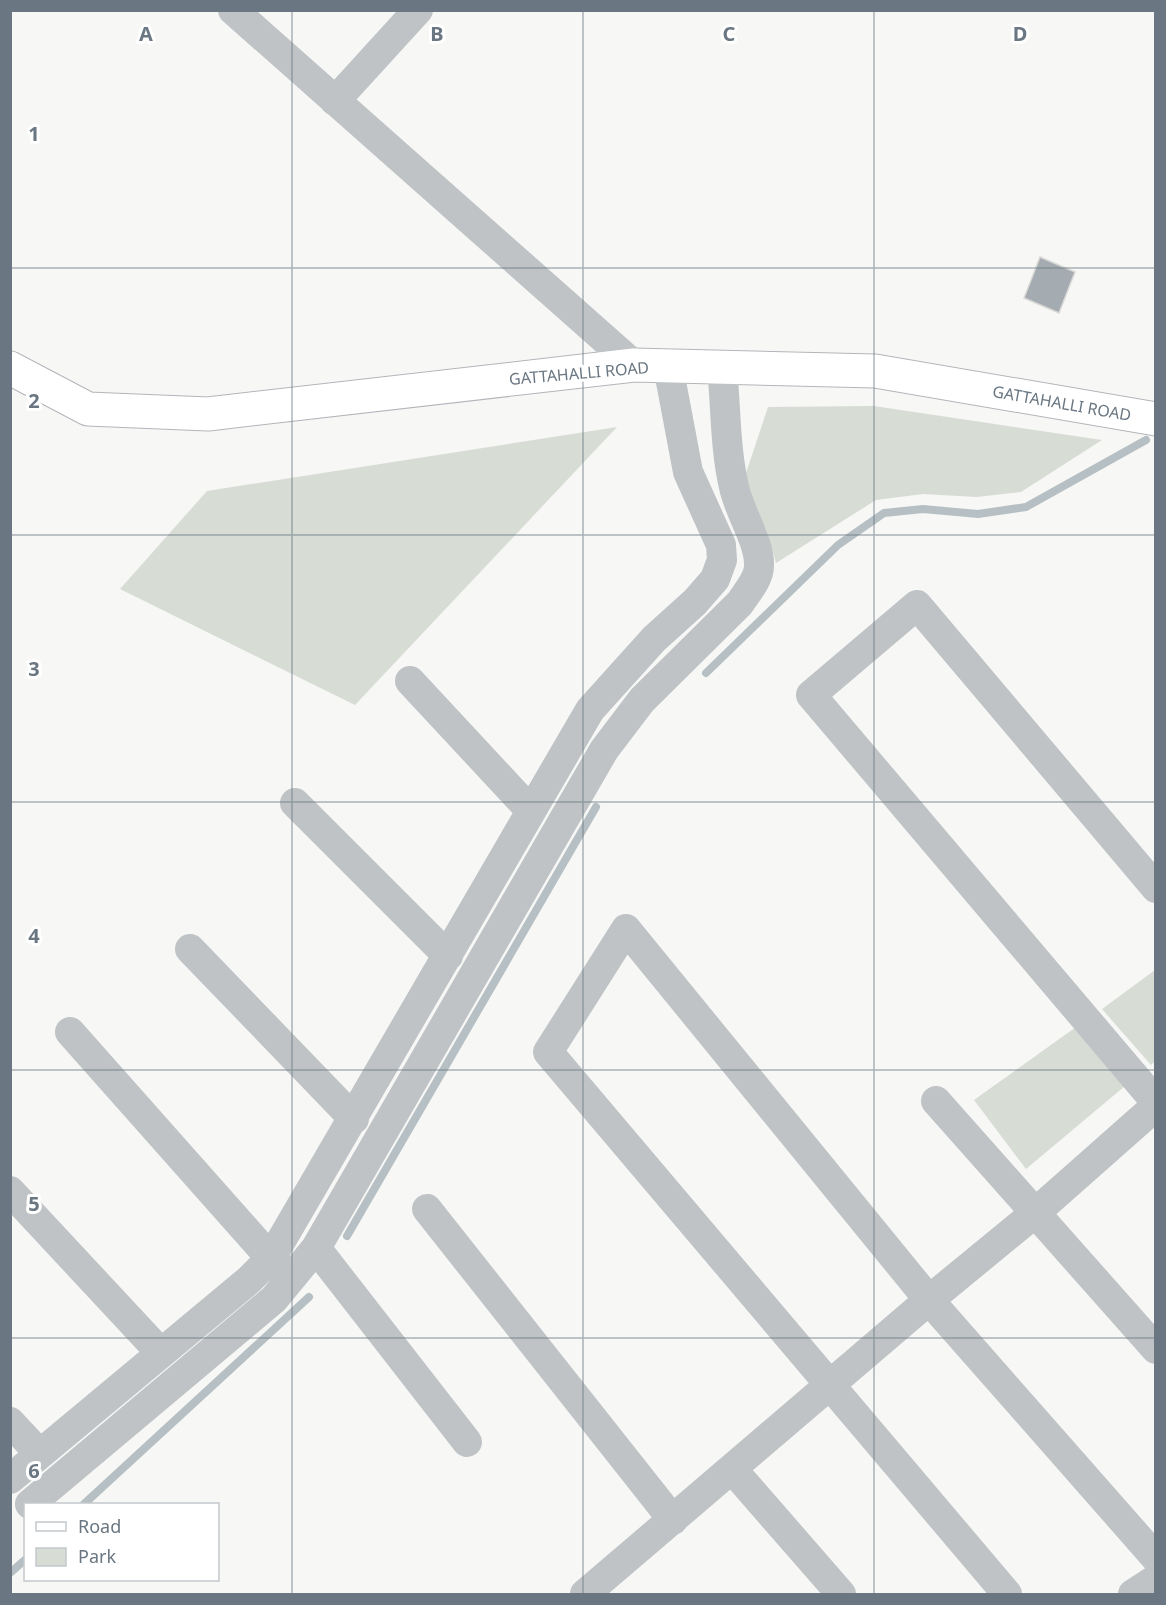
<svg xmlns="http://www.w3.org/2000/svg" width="1166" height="1605" font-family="'Noto Sans',sans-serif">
  <rect width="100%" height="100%" fill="#f7f7f5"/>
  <path fill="#d7dcd5" d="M874,406L1102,440L1021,492L977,497L923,494L876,500L776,563L766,529L741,488L768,407Z
    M617,427L355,705L120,589L207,491Z
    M1155,970V1061L1151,1065L1102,1009Z
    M1076,1027L1125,1086L1026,1169L974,1100Z"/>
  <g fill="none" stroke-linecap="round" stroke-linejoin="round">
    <path stroke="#b6c0c4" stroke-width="8" d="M706,673L838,545L884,513L923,509L978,514L1026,507L1146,440
      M347,1236L596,807
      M84,1504L309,1297
      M10,1573L26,1559"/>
  </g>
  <path fill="#a5acb1" stroke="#d9d9d7" stroke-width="1.5" d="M1040,257L1075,272L1059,313L1024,298Z"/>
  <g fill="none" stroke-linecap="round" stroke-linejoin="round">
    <defs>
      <path id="secondary" d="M10,368L88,409L208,414L634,365L875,371L1156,419"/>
    </defs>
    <use href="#secondary" stroke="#b2b6ba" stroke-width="35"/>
    <path stroke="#bfc3c6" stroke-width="30" d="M233,10L634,365
      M335,101L418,10
      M410,681L530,810
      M295,803L448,956
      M1156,888L917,605L811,695L1156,1102
      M190,949L354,1119
      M70,1032L283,1272
      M936,1101L1156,1349
      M10,1191L160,1352
      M427,1209L673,1520
      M316,1248L467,1442
      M10,1422L39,1453
      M732,1469L841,1594
      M10,1479L249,1280L271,1258L590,710L654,639L695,602L715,579L722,560L721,545L688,472L668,366
      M30,1504L274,1299L316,1248L604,750L642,700L740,603C747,592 759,579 759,566C760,542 739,512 734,487C725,449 726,407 722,368
      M585,1594L929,1300L1035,1213L1156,1106
      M1007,1594L548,1052L626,929L929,1300L1156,1558
      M1133,1594L1156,1579"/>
    <use href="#secondary" stroke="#fff" stroke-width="33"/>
  </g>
  <path fill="none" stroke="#6a7782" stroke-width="1.5" stroke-opacity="0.55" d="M292,10V1594M583,10V1594M874,10V1594M10,268H1156M10,535H1156M10,802H1156M10,1070H1156M10,1338H1156"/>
  <g text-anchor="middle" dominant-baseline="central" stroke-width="6" stroke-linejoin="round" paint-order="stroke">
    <g font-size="16" fill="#6a7782" stroke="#fff">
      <text transform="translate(579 373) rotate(-5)">GATTAHALLI ROAD</text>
      <text transform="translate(1062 403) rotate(10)">GATTAHALLI ROAD</text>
    </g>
  </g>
  <g font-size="20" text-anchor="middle" font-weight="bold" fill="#6a7782" stroke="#fff" stroke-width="6" stroke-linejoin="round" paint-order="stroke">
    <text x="146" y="41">A</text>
    <text x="437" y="41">B</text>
    <text x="729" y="41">C</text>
    <text x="1020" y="41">D</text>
    <text x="34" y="141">1</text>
    <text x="34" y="408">2</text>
    <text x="34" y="676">3</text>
    <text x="34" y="943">4</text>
    <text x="34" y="1211">5</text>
    <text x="34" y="1478">6</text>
  </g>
  <rect width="1166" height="1605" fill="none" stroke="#6a7782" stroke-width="24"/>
  <rect x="24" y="1503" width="195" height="78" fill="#ffffff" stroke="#c3c9cd" stroke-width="1.5"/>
  <rect x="36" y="1522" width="30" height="9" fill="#ffffff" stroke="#c3c9cd" stroke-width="1.5"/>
  <text x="78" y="1533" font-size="18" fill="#6a7782">Road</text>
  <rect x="36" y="1548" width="30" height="18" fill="#d7dcd5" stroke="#c3c9cd" stroke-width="1.5"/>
  <text x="78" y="1563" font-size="18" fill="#6a7782">Park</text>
</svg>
